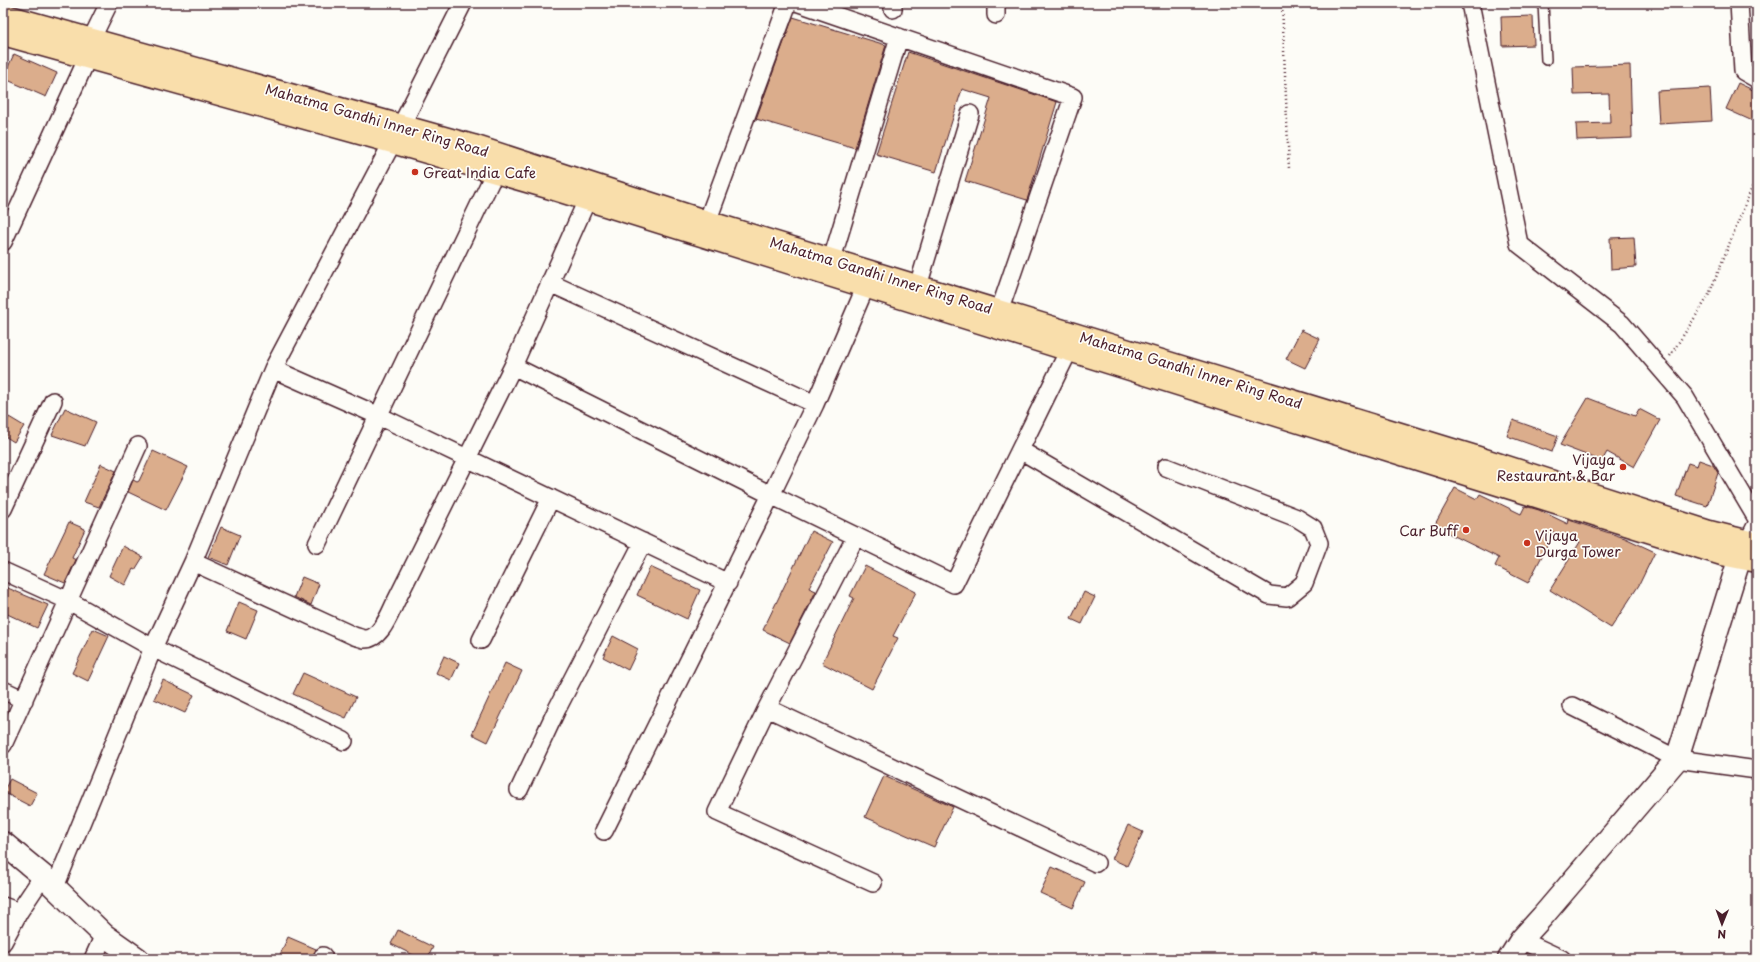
<svg xmlns="http://www.w3.org/2000/svg" width="1760" height="962" font-family="'Playpen Sans',sans-serif">
  <rect width="100%" height="100%" fill="#fdfcf7"/>
  <filter id="ink" filterUnits="userSpaceOnUse"><feTurbulence type="fractalNoise" baseFrequency=".025" numOctaves="2"/><feDisplacementMap in="SourceGraphic" scale="8" xChannelSelector="R" yChannelSelector="G"/><feConvolveMatrix kernelMatrix="1 2 1 2 8 2 1 2 1" color-interpolation-filters="sRGB"/></filter>
  <g filter="url(#ink)">
    <path fill="#dbad8c" stroke="#4a1f2b" d="M1533,16L1534,45L1502,46L1501,17Z
      M793,17L886,45L855,148L756,119Z
      M908,52L1057,102L1027,200L965,181L991,98L962,89L936,172L876,154Z
      M14,54L57,73L46,97L3,78Z
      M1630,65L1632,138L1577,140L1576,124L1610,123L1609,94L1574,95L1573,67Z
      M1738,83L1757,92V123L1726,109Z
      M1710,88L1712,121L1659,124L1657,91Z
      M1634,237L1636,267L1611,269L1610,238Z
      M1301,330L1320,339L1305,368L1286,359Z
      M1588,398L1635,416L1639,409L1660,420L1634,467L1607,452L1602,461L1560,445Z
      M65,408L96,422L85,446L52,435Z
      M9,417L24,426L14,442L3,435V428Z
      M1513,420L1558,436L1552,452L1507,436Z
      M153,451L188,467L166,510L128,492L133,480L137,482L139,481Z
      M1699,460L1713,465L1718,473L1707,506L1676,496L1688,463L1697,466Z
      M101,464L116,471L99,507L84,502Z
      M1455,488L1477,499L1480,494L1521,514L1525,506L1539,510L1568,524L1569,520L1625,538L1655,552L1639,585L1611,628L1550,590L1580,542L1554,533L1528,583L1495,566L1499,558L1434,526Z
      M69,522L85,529L72,558L76,560L65,583L44,574Z
      M221,527L240,535L228,565L208,557Z
      M811,531L833,542L809,588L816,591L790,643L763,630Z
      M123,546L143,557L135,570L133,569L125,585L109,576Z
      M865,566L916,592L893,636L898,638L872,689L822,663L854,598L850,596Z
      M650,567L700,590L687,619L637,595Z
      M302,577L319,584L311,605L294,597Z
      M3,586L48,605L37,628L3,612Z
      M1084,592L1095,597L1082,624L1071,619Z
      M239,602L258,610L246,639L227,631Z
      M93,629L109,636L88,681L72,673Z
      M613,636L638,649L628,670L603,657Z
      M444,656L459,663L451,680L436,673Z
      M505,663L522,671L488,742L472,734Z
      M303,673L356,697L346,718L293,694Z
      M163,680L194,695L185,713L154,699Z
      M884,776L953,807L934,847L865,817Z
      M10,779L37,793L30,806L3,792Z
      M1128,825L1143,832L1127,866L1112,859Z
      M1052,867L1085,882L1073,908L1040,893Z
      M398,930L433,947L427,959H421L391,944Z
      M288,937L316,949L312,959H278Z"/>
    <g fill="none" stroke-linecap="round" stroke-linejoin="round">
      <defs>
        <path id="lane" d="M1543,3L1546,60"/>
        <path id="street" d="M799,3L1073,97L999,312
          M893,3V9
          M996,3V15
          M1470,3L1519,244L1622,324L1685,397L1757,519
          M1739,3L1743,71L1757,79
          M91,40L109,3
          M707,222L788,3
          M3,242L88,57
          M832,259L899,37
          M550,283L815,404
          M918,286L970,114
          M865,288L815,404L771,495L954,584L1069,350
          M513,366L587,200
          M273,369L377,415L728,583
          M1020,450L1269,595L1287,597L1304,583L1319,543L1313,528L1297,518L1166,467
          M3,509L53,401
          M856,536L767,708L1096,863
          M317,544L495,172
          M193,562L354,636C357,637 361,638 364,639C381,640 390,613 396,601L513,366L771,495L604,831
          M3,571L69,601L153,648L344,741
          M481,640L551,498
          M3,690L24,700
          M1572,706L1677,759L1757,770
          M767,708L717,812L873,883
          M3,745L138,446
          M519,790L557,709L643,542
          M55,887L153,648L193,562L273,369L401,126L463,3
          M3,906L19,912
          M1521,940L1562,959
          M3,942L19,912L43,876
          M93,959L104,935
          M322,959L323,956"/>
        <path id="secondary" d="M3,843L43,876L104,935L138,959
          M1509,959L1521,940L1542,917L1677,759L1740,557L1750,543L1757,529"/>
        <path id="primary" d="M3,15L473,146L707,222L1472,456L1709,532L1757,544
          M3,34L392,142L551,188L1722,554L1757,561"/>
      </defs>
      <use href="#lane" stroke="#4a1f2b" stroke-width="12"/>
      <use href="#street" stroke="#4a1f2b" stroke-width="20"/>
      <use href="#secondary" stroke="#4a1f2b" stroke-width="25"/>
      <use href="#primary" stroke="#4a1f2b" stroke-width="25"/>
      <path stroke="#4a1f2b" stroke-width="2.5" stroke-dasharray="1 3" stroke-linecap="butt" d="M1282,3L1289,169
        M1670,356L1708,297L1757,175"/>
      <use href="#lane" stroke="#fdfcf7" stroke-width="9"/>
      <use href="#street" stroke="#fdfcf7" stroke-width="17"/>
      <use href="#secondary" stroke="#fdfcf7" stroke-width="22"/>
      <use href="#primary" stroke="#f9deab" stroke-width="22"/>
    </g>
  </g>
  <g fill="#c8321e" stroke="#fdfcf7" stroke-width="1.5">
    <circle cx="415" cy="172" r="4"/>
    <circle cx="1623" cy="467" r="4"/>
    <circle cx="1466" cy="530" r="4"/>
    <circle cx="1527" cy="543" r="4"/>
  </g>
  <g text-anchor="middle" dominant-baseline="central" stroke-width="3.5" stroke-linejoin="round" paint-order="stroke">
    <g font-size="14" fill="#4a1f2b" stroke="#fdfcf7">
      <text transform="translate(377 120) rotate(16)">Mahatma Gandhi Inner Ring Road</text>
      <text transform="translate(881 275) rotate(17)">Mahatma Gandhi Inner Ring Road</text>
      <text transform="translate(1191 370) rotate(17)">Mahatma Gandhi Inner Ring Road</text>
    </g>
    <g font-size="14" fill="#4a1f2b" stroke="#fdfcf7" text-anchor="start">
      <text x="423" y="172">Great India Cafe</text>
      <text x="1615" y="459" text-anchor="end">Vijaya<tspan x="1615" dy="16">Restaurant &amp; Bar</tspan></text>
      <text x="1458" y="530" text-anchor="end">Car Buff</text>
      <text x="1535" y="535">Vijaya<tspan x="1535" dy="16">Durga Tower</tspan></text>
    </g>
  </g>
  <rect width="1760" height="962" fill="none" stroke="#fdfcf7" stroke-width="16"/>
  <rect x="8" y="8" width="1744" height="946" fill="none" stroke="#4a1f2b" stroke-width="1.5" filter="url(#ink)"/>
  <g transform="translate(1722 924) rotate(181)" stroke="#fdfcf7" stroke-width="3" paint-order="stroke">
  <path d="M0-3L7 15L0 10L-7 15Z" fill="#4a1f2b"/>
  <text y="-6" font-size="11" font-weight="bold" text-anchor="middle" fill="#4a1f2b">N</text>
  </g>
</svg>
